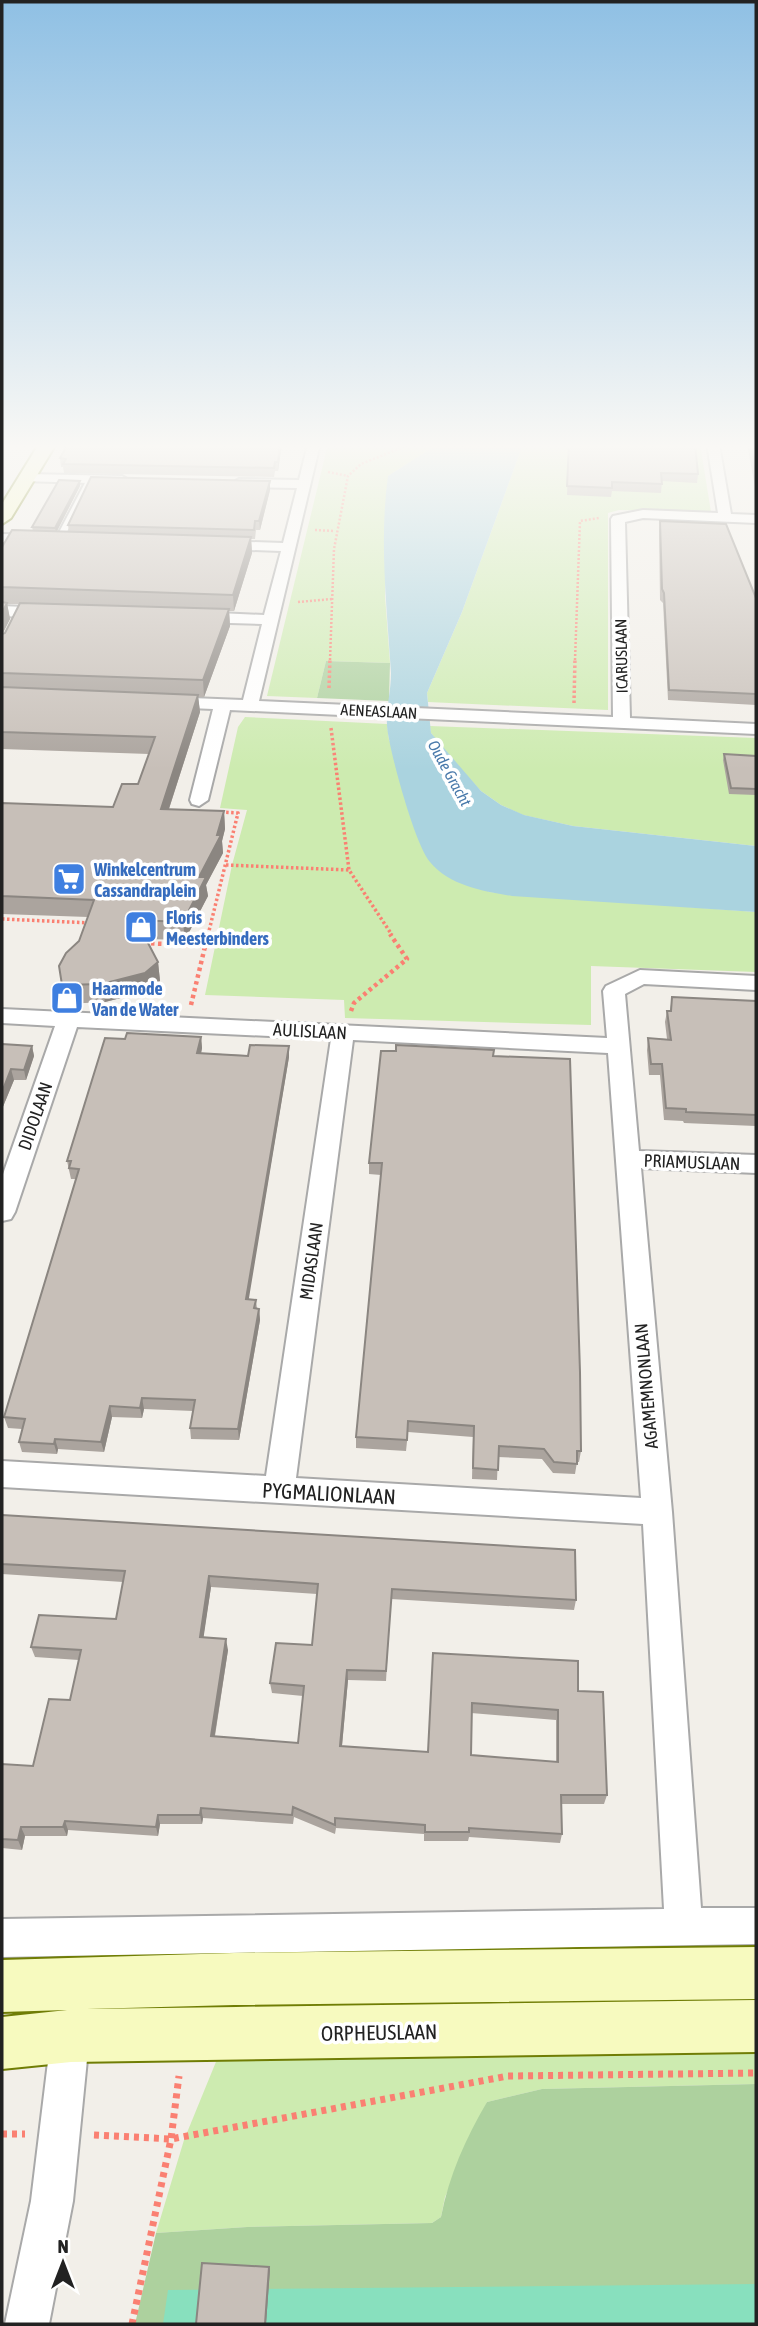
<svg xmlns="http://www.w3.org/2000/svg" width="758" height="2326" font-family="'Asap Condensed',sans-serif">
  <rect width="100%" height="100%" fill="#f2efe9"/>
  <path fill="#cdebb0" d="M328,444H438L388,476L385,596L390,663L326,661L317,698L267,696Z
    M523,444H700L711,512L619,510L608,513V710L428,702L427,693L462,612Z
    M245,717L387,724L389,740L489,892L756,912V972L591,966V1025L345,1018L344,1000L205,995L232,865L247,810L220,808L238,727Z
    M430,726L756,738V846L573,826L523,815L501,805L481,791L446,753L431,733Z
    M756,2040V2084L542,2089L487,2102L445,2197L441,2217L432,2223L247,2227L156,2233L184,2140L220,2052L253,2048Z"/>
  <path fill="#add19e" d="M326,661L390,663L389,701L317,698Z
    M756,2084V2324H135L156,2233L247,2227L432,2223L441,2217C449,2175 466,2138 487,2102L542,2089Z"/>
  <path fill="#88e0be" d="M756,2284V2324H163L168,2290Z"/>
  <path fill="#aad3df" d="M438,444H523L462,612L427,693L431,733L481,791L501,805L524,815L573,826L756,846V912L512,896C483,891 450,886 430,862C415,845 389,750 387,726C386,708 391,691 391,673C387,608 379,541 388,476Z"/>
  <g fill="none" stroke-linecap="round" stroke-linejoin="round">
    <defs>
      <path id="lane" d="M90,477L93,479L63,540L56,542L55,540L87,479Z"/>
      <path id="street" d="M308,444H320L259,701L613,717L611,519L613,516L643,510L718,513L707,444H719L731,514L756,515V523L643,518L625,522L630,718L756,724V734L230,710L208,800L199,806L192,804L190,800L213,709L166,707L158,702L166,697L243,700L262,624L196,622L188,617L196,612L264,615L281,551L220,549L213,545L220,541L283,543L297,488L239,487L232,483L239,479L299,480Z
        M27,474L122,476L129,480L122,484L22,481V475Z
        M2,534L40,535L47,539L40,543L2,542Z
        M2,606L48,608L56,613L48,618L2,616Z
        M640,970L756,976V990L644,984L625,994L639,1151L756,1155V1173L641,1168L672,1512L701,1908H756V1944L2,1957V1919L664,1909L643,1524L2,1487V1461L266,1476L331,1039L77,1027L15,1212L11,1219L2,1221V1177L55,1026L2,1023V1009L607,1038L603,991L606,986ZM353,1040L608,1053L641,1498L296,1478Z
        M71,2010L85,2015L90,2029L73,2201L49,2324H5L31,2201L52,2029L57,2015Z"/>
      <path id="secondary" d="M39,444H56L11,518L2,524V504Z
        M756,1947V1999L234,2005L87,2009L756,2000V2052L71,2062L2,2069V2017L67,2010L2,2012V1960L234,1953Z"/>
    </defs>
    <use href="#lane" stroke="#a9a9a9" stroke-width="4"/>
    <use href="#street" stroke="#a9a9a9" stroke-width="4"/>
    <use href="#secondary" stroke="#707d05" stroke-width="4"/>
    <path stroke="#fa8072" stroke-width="2.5" stroke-dasharray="2 2" stroke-linecap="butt" d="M328,472L348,476
      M315,530L335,531
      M298,602L332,599
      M330,660L334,549L348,476L361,464L411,444
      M575,660L580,521L599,518"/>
    <path stroke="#fa8072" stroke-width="3.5" stroke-dasharray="2.5 2.5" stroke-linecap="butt" d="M329,688L330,658
      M574,703L575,658
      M331,728L349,870L392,935
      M226,865L349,870
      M2,919L92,923
      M208,935L238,813L220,812"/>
    <path stroke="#fa8072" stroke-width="4.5" stroke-dasharray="3.5 3.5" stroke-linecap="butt" d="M144,943L207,946
      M191,1005L208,934
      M351,1011L354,1003L407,959L390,934"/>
    <path stroke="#fa8072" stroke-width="7" stroke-dasharray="5 5" stroke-linecap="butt" d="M2,2134H25
      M94,2135L171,2139L508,2076L756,2073
      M132,2324L171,2139L179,2076"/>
    <use href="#lane" fill="#fff" fill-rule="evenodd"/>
    <use href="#street" fill="#fff" fill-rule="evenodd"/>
    <use href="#secondary" fill="#f7fabf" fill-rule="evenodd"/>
  </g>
  <path fill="#aba49e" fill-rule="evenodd" d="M68,444H282L278,471H275L274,477L64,473L63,467H61L60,458Z
    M569,444L698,474L697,483L662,481L661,493L612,491L611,497L567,495Z
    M747,444H756V492Z
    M270,481V490L260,530H256L255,539H251L252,553L234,611H229L230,626L204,697H198L200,712L169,809L224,811L225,829L222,841L223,853L206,885L208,896L185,940L145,939L158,962L160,981L148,991L105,1002L65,1004L62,985L88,917L2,914V803L113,807L138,784L149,754L2,749V547L33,531L32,527L80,486L57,531L69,532L68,525ZM7,604H20L5,633L2,634L10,619Z
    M660,521L756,598V705L668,700L663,603L660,600L659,531Z
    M724,754L756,756V795L729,794L723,760Z
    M672,997L756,1001V1126L684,1123L683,1121L664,1120L660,1075H649L647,1050L648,1038L667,1039L665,1022L667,1011H670Z
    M201,1037L202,1048L201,1053L289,1057L248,1299L256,1300L257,1309H259L260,1320L239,1440L191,1439L190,1428L193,1411L144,1409L142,1418L112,1417L104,1452L58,1449L57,1454L22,1452L19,1442L22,1429L8,1428L4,1417L76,1179H71L67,1161L125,1039Z
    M2,1044L32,1046L34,1056L26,1080H14L2,1109Z
    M493,1056L581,1451L579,1462H577L575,1474L553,1473L542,1459L498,1457L497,1480L472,1479L473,1437L408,1432L406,1451L356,1448V1437L381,1175L369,1174V1163Z
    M2,1515L576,1600L574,1610L391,1599L386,1681L348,1680L342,1746L428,1752L433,1653L578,1691L607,1795L604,1804H561L562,1834L560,1843L469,1837L468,1841H424V1834L336,1828L335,1834L294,1817L293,1824L203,1818L202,1824H160L158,1836L68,1830L67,1836H25L22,1850L2,1848V1764L33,1766L70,1700L79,1660L35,1657L31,1647L116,1619L123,1582L2,1574ZM211,1587L317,1594L312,1645L270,1683L272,1693L303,1696L298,1743L215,1736L228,1650L203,1638ZM471,1713L556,1720V1762L471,1755Z"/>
  <path fill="#8b8681" d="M280,444H282L278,471V462Z
    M80,481V486L56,533L55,528Z
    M270,481V490L260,530L259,521Z
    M251,537L252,553L234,611L233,595Z
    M7,603L10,619L2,635V613Z
    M229,609L230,626L204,697L203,680Z
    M198,695L200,712L163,827L161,809Z
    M224,811L225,829L222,841L223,853L206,885L208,896L185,940L183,922L199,877L217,835Z
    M158,962L160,981L148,991L105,1002L102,984Z
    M201,1037L202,1048L199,1064L197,1053Z
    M32,1046L34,1056L26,1080L24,1070Z
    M289,1046V1057L247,1310L246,1299Z
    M11,1069L14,1080L2,1109V1092Z
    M259,1309L260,1320L239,1440L238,1429Z
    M142,1398L144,1409L142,1418L140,1408Z
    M110,1406L112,1417L104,1452L101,1442Z
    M55,1439L58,1449L57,1454L54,1444Z
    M209,1576L211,1587L202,1648L200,1637Z
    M226,1639L228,1650L213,1746L211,1736Z
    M347,1670L348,1680L341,1756L340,1746Z
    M201,1808L203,1818L202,1824L200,1815Z
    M158,1815L160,1824L158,1836L156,1827Z
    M65,1821L68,1830L67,1836L63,1827Z
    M21,1827L25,1836L22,1850L18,1840Z
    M269,2267L270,2270L266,2324H265Z"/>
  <path fill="#c7bfb8" stroke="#8b8681" stroke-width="2" fill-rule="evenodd" d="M68,444H280L278,462H275L274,468L63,464L66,459L60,458Z
    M569,444H695L698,474L661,473L662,484L612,482V488L567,486Z
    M751,444H756V473Z
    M91,477L270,481L259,521H255L254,530L68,525Z
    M59,480L80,481L55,528L32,527Z
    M660,521L726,524L756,598V694L669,690L664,593L662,589Z
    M12,530L251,537L233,595L2,587V547Z
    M2,602L7,603L2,613Z
    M20,603L229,609L203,680L2,673V634L5,633Z
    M2,687L198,695L161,809L224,811L217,835H221L199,877H206L183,922L136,920L158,962L145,973L102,984L62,985L59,966L66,953L79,941L94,900L2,896V803L113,807L122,784H138L155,737L2,732Z
    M724,754L756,756V789L731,788Z
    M672,997L756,1001V1115L686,1112V1109L666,1108L662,1064H651L648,1038L671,1040L667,1011H671Z
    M127,1033L201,1037L197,1053L248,1056L250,1045L289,1046L246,1299L256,1300L254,1308L259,1309L238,1429L190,1428L195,1400L142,1398L140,1408L110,1406L101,1442L55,1439L54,1444L19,1442L25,1419L4,1417L79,1169L69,1168L71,1161H67L105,1038L125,1039Z
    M2,1044L32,1046L24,1070L11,1069L2,1092Z
    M396,1045L494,1050L493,1056L570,1059L580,1372L581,1451H577V1464L554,1462L544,1449L499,1446L498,1470L473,1468L474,1426L408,1421L407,1440L356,1437L382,1163H369L381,1051H396Z
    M2,1515L575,1550L576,1600L392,1589L386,1671L347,1670L340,1746L428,1752L433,1653L578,1661V1691L603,1692L607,1795H561L562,1834L469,1828V1832H425V1825L335,1818V1825L293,1807L292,1815L201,1808L200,1815H158L156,1827L65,1821L63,1827H21L18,1840L2,1839V1764L33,1766L49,1699L70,1700L81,1650L31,1647L39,1615L116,1619L125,1571L2,1564ZM209,1576L318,1584L312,1645L276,1643L270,1683L304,1686L298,1743L211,1736L226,1639L200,1637ZM472,1703L558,1710V1762L471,1755Z
    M202,2263L269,2267L265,2324H196Z"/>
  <linearGradient id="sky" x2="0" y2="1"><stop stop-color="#8fc0e4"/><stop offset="0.58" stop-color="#f9f8f5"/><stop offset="1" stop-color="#f9f8f5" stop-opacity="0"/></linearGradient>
  <rect width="758" height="770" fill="url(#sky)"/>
  <defs>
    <symbol id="supermarket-square" viewBox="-11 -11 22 22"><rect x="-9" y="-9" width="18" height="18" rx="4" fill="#3f7fe0" stroke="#fff"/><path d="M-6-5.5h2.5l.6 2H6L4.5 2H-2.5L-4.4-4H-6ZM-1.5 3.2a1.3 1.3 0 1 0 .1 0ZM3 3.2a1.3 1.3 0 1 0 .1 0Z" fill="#fff"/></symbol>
    <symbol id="shop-square" viewBox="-11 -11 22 22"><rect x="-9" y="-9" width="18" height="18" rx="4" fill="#3f7fe0" stroke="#fff"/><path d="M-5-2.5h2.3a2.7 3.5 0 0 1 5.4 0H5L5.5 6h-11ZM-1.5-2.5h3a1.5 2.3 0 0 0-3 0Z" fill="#fff"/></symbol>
  </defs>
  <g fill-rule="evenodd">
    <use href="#supermarket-square" x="50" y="860" width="38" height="38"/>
    <use href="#shop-square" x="122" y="908" width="38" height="38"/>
    <use href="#shop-square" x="48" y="979" width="38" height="38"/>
  </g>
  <g text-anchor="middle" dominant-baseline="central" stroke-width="7" stroke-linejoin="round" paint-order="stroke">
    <g font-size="16" fill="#222" stroke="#fff">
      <text transform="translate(621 656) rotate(-91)">ICARUSLAAN</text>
      <text transform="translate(379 711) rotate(3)">AENEASLAAN</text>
    </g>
    <g font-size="16" font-style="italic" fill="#4a7aab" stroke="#fff">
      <text transform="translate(450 773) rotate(61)">Oude Gracht</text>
    </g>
    <g font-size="18" font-weight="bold" fill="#366cbe" stroke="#fff" text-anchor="start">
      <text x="94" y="869">Winkelcentrum<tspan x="94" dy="21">Cassandraplein</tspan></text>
      <text x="166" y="917">Floris<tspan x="166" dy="21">Meesterbinders</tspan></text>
      <text x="92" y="988">Haarmode<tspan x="92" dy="21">Van de Water</tspan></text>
    </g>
    <g font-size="18" fill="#222" stroke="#fff">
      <text transform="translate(310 1031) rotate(3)">AULISLAAN</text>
      <text transform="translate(35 1116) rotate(-71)">DIDOLAAN</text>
      <text transform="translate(692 1162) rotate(2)">PRIAMUSLAAN</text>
      <text transform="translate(311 1261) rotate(-82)">MIDASLAAN</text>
      <text transform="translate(646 1386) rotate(-95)">AGAMEMNONLAAN</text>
    </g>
    <g font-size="21" fill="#222" stroke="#fff">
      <text transform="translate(329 1493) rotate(3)">PYGMALIONLAAN</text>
      <text transform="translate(379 2032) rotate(-1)">ORPHEUSLAAN</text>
    </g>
  </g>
  <rect width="758" height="2326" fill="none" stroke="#222222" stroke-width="7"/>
  <g transform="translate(63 2263)" stroke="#ffffff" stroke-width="5" paint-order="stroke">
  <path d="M0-5L12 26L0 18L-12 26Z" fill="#222222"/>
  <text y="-10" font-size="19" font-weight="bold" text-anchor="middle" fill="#222222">N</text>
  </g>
</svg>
